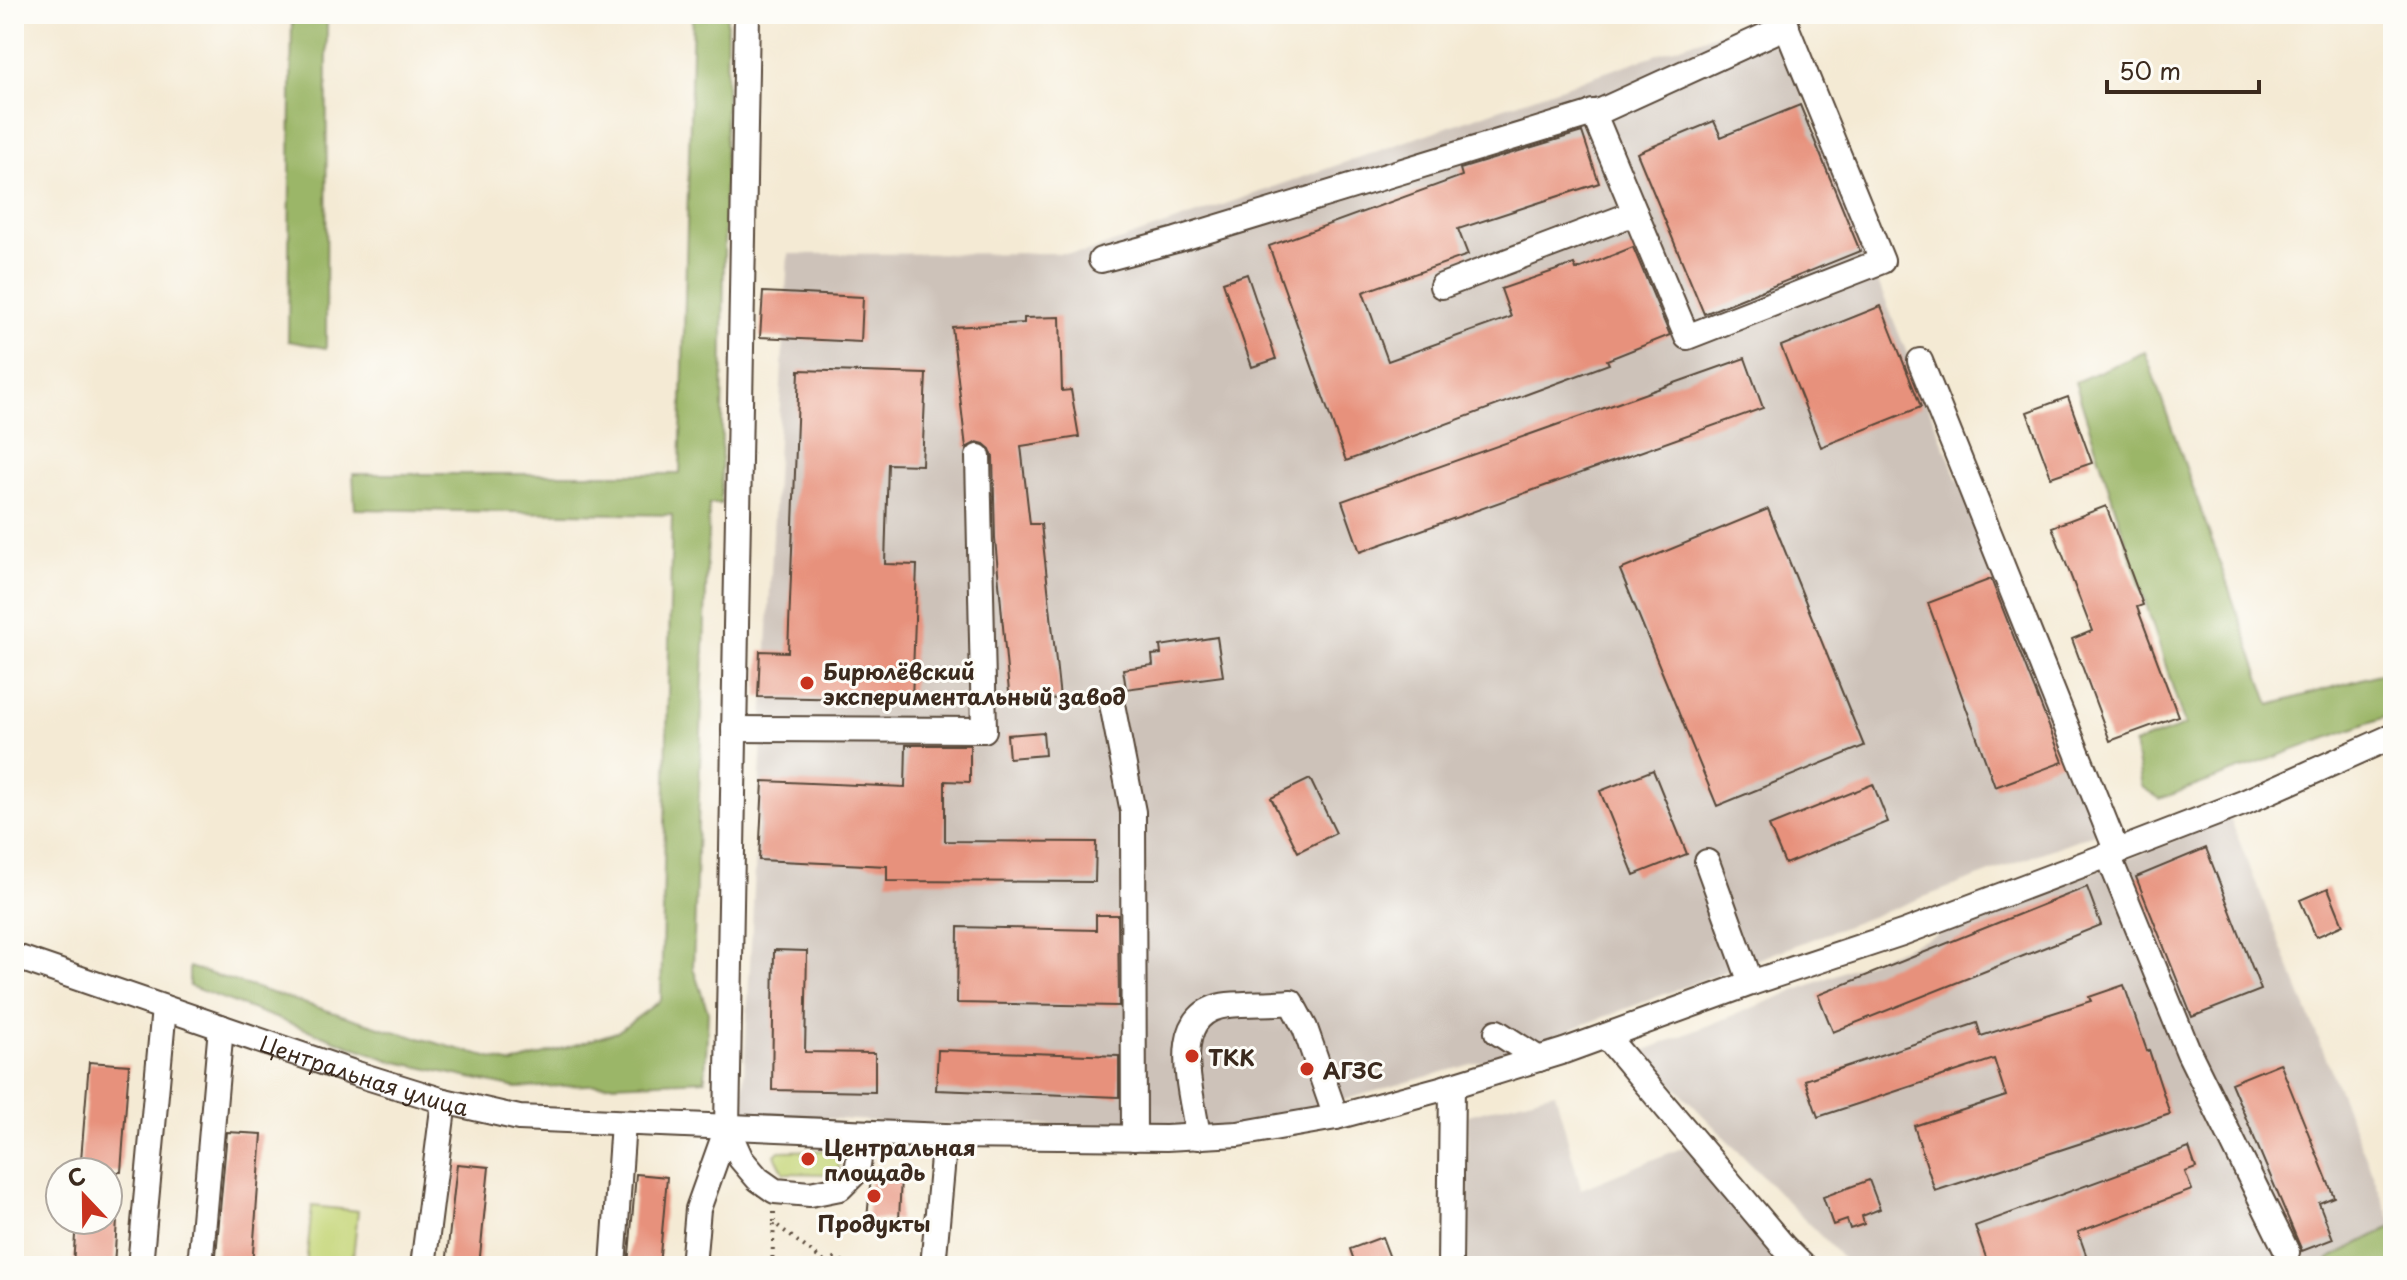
<svg xmlns="http://www.w3.org/2000/svg" width="2407" height="1280" font-family="'Playpen Sans',sans-serif">
  <rect width="100%" height="100%" fill="#fdfcf7"/>
  <filter id="ink" filterUnits="userSpaceOnUse"><feTurbulence type="fractalNoise" baseFrequency=".0125" numOctaves="2"/><feDisplacementMap in="SourceGraphic" scale="16" xChannelSelector="R" yChannelSelector="G"/><feConvolveMatrix kernelMatrix="1 2 1 2 8 2 1 2 1" color-interpolation-filters="sRGB"/></filter>
  <filter id="wash" filterUnits="userSpaceOnUse"><feTurbulence type="fractalNoise" baseFrequency=".006" numOctaves="4" result="noise"/><feDisplacementMap in="SourceGraphic" scale="32" xChannelSelector="R" yChannelSelector="G"/><feGaussianBlur stdDeviation="1.8" result="paint"/><feColorMatrix in="noise" values="0 0 0 0 0 0 0 0 0 0 0 0 0 0 0 0 0 1.4 0 .05"/><feComposite in="paint" operator="in"/></filter>
  <g filter="url(#wash)">
    <rect width="100%" height="100%" fill="#f4ead4"/>
    <path fill="#cdc2b9" d="M1770,15L2100,831L1497,1057L1247,1127L922,1124L750,1114L745,1109L743,1093L788,254L1084,253Z
      M2230,818L2393,1225L2369,1266H1850L1641,1052Z
      M1555,1092L1581,1189L1689,1145L1792,1266H1467L1468,1115Z"/>
    <path fill="#c4d577" stroke="#80804a" stroke-width="2" d="M838,1150L841,1154L839,1168L828,1174L784,1173L775,1155L779,1151Z
      M312,1206L358,1211L352,1266H306Z"/>
    <path fill="#9bb668" stroke="#6b7043" stroke-width="2" d="M292,14H327L326,348L288,341Z
      M693,14H727L721,504H709L693,968L708,1012L705,1080L516,1088L392,1061L189,986V967L386,1029L512,1064L617,1032L661,1000L672,515L355,509L353,474H680Z
      M2145,352L2270,705L2393,670V714L2160,799L2142,787L2134,744L2185,726L2075,382Z
      M2393,1226V1266H2325L2329,1259Z"/>
    <g id="blocks">
      <path fill="#e7917c" d="M1800,105L1860,251L1704,314L1637,153L1714,121L1721,137Z
        M1582,132L1599,183L1458,229L1468,255L1363,292L1388,361L1511,317L1501,289L1574,264L1576,270L1633,247L1670,335L1607,360L1609,364L1346,461L1269,246L1462,176L1460,169Z
        M1247,274L1276,359L1252,367L1223,282Z
        M763,292L863,297L861,342L760,337Z
        M1881,306L1921,407L1821,447L1781,346Z
        M1060,317L1062,391L1071,390L1079,437L1021,446L1030,524H1041L1060,698L1010,703L995,539L993,457L990,449L984,444L977,442L966,448L952,327L1024,323V318Z
        M1745,358L1763,408L1360,552L1342,501Z
        M799,370L926,374L922,465L888,464L885,564L917,565L912,700L758,697L760,651L788,652Z
        M2068,397L2092,463L2051,477L2027,412Z
        M2106,506L2143,605L2137,607L2178,716L2110,741L2072,639L2092,631L2052,527Z
        M1768,509L1864,746L1717,806L1620,570Z
        M1991,579L2063,762L1995,787L1928,603Z
        M1217,637L1223,676L1126,689L1123,669L1153,665L1152,655L1161,654L1160,646Z
        M1043,732L1045,755L1009,758L1007,735Z
        M906,745H970V782L945,781V841L1096,842L1095,882L887,881V866L759,860L763,781L905,787Z
        M1653,770L1687,854L1634,875L1600,791Z
        M1310,779L1336,833L1298,852L1271,798Z
        M1873,784L1888,822L1785,864L1769,826Z
        M2206,848L2261,990L2192,1017L2136,877Z
        M2087,887L2101,925L1833,1032L1818,995Z
        M2328,888L2343,925L2316,937L2300,900Z
        M1096,915H1118L1119,1006L957,1003L958,927L1096,930Z
        M774,950L807,951L805,1052L875,1053V1092L772,1090Z
        M2124,985L2147,1051L2149,1050L2170,1114L1935,1191L1914,1126L2006,1096L1994,1059L1818,1117L1805,1080L1977,1023L1981,1036L2091,1001L2089,997Z
        M938,1050L1119,1056V1097L936,1090Z
        M89,1062L129,1065L121,1172H80Z
        M2280,1063L2334,1197L2319,1203L2333,1239L2302,1251L2231,1083Z
        M227,1132L262,1134L252,1266H215Z
        M2189,1148L2196,1168L2185,1172L2192,1190L2078,1232L2090,1266H1989L1975,1226Z
        M457,1164L489,1167L479,1266H446Z
        M636,1174L667,1177L659,1266H628Z
        M871,1176L901,1177L899,1220L867,1219Z
        M1869,1180L1880,1209L1862,1216L1864,1224L1850,1229L1847,1220L1833,1225L1823,1197Z
        M76,1220H117L114,1266H73Z
        M1382,1237L1393,1266H1356L1350,1249Z"/>
    </g>
  </g>
  <g filter="url(#ink)">
    <use href="#blocks" fill-opacity="0" stroke="#574739" stroke-width="2"/>
    <g fill="none" stroke-linecap="round" stroke-linejoin="round">
      <defs>
        <g id="minor">
          <path d="M1593,112L1687,337L1882,261L1781,14"/>
          <path d="M1101,260L1176,240L1603,110L1787,26"/>
          <path d="M1442,286L1635,213"/>
          <path d="M1920,361L2117,852"/>
          <path d="M1112,704L1133,812L1134,1138"/>
          <path d="M734,729L984,730L978,457"/>
          <path d="M2108,855L2189,1053L2287,1252"/>
          <path d="M1707,862L1751,983"/>
          <path id="s1" d="M14,956L357,1074L444,1101L519,1118L945,1136L1166,1138L1238,1134L1336,1117L1444,1088L1564,1051L1751,983L1902,933L2108,855L2243,803L2393,736"/>
          <path d="M1497,1032L1539,1059"/>
          <path d="M1606,1036L1784,1247L1803,1266"/>
          <path d="M727,1128L741,1159L758,1179L775,1191L810,1194L840,1188L857,1171L863,1133"/>
          <path d="M1198,1137C1193,1094 1164,1012 1228,1005C1249,1003 1270,1004 1291,1002L1305,1028L1336,1117"/>
          <path d="M140,1266L164,1008"/>
          <path d="M200,1266L221,1027"/>
          <path d="M423,1266L444,1101"/>
          <path d="M613,1266L623,1123"/>
          <path d="M693,1266L698,1209L727,1128L747,14"/>
          <path d="M933,1266L945,1136"/>
          <path d="M1450,1266L1452,1085"/>
        </g>
      </defs>
      <use href="#minor" stroke="#574739" stroke-width="28"/>
      <path stroke="#574739" stroke-width="4" stroke-dasharray="2 6" stroke-linecap="butt" d="M774,1212V1223L827,1264
        M827,1264L835,1259L845,1262L848,1266
        M772,1266L774,1223"/>
      <use href="#minor" stroke="#fff" stroke-width="24"/>
    </g>
  </g>
  <g fill="#c8321e" stroke="#fdfcf7" stroke-width="3">
    <circle cx="807" cy="683" r="8"/>
    <circle cx="1192" cy="1056" r="8"/>
    <circle cx="1307" cy="1069" r="8"/>
    <circle cx="808" cy="1159" r="8"/>
    <circle cx="874" cy="1196" r="8"/>
  </g>
  <g text-anchor="middle" dominant-baseline="central" stroke-width="6" stroke-linejoin="round" paint-order="stroke">
    <g font-size="22" font-weight="bold" fill="#3b2a1e" stroke="#fdfcf7" text-anchor="start">
      <text x="823" y="670">Бирюлёвский<tspan x="823" dy="25">экспериментальный завод</tspan></text>
      <text x="1208" y="1056">ТКК</text>
      <text x="1323" y="1069">АГЗС</text>
      <text x="824" y="1146">Центральная<tspan x="824" dy="25">площадь</tspan></text>
      <text x="874" y="1222" text-anchor="middle">Продукты</text>
    </g>
    <g font-size="22" fill="#3b2a1e" stroke="#fdfcf7">
      <text stroke="none"><textPath href="#s1" startOffset="370">Центральная улица</textPath></text>
    </g>
  </g>
  <rect width="2407" height="1280" fill="none" stroke="#fdfcf7" stroke-width="48"/>
  <g transform="translate(84 1196) rotate(338)"><circle r="38" fill="#fdfcf7" stroke="#afa8a0" stroke-width="2"/>
  <path d="M0-6L14 30L0 20L-14 30Z" fill="#c8321e"/>
  <text y="-12" font-size="22" font-weight="bold" text-anchor="middle" fill="#3b2a1e">С</text>
  </g>
  <path d="M2107 80v12h152v-12" fill="none" stroke="#3b2a1e" stroke-width="4"/>
  <text x="2119" y="80" font-size="24" fill="#3b2a1e" stroke="#fdfcf7" stroke-width="6" paint-order="stroke">50 m</text>
</svg>
